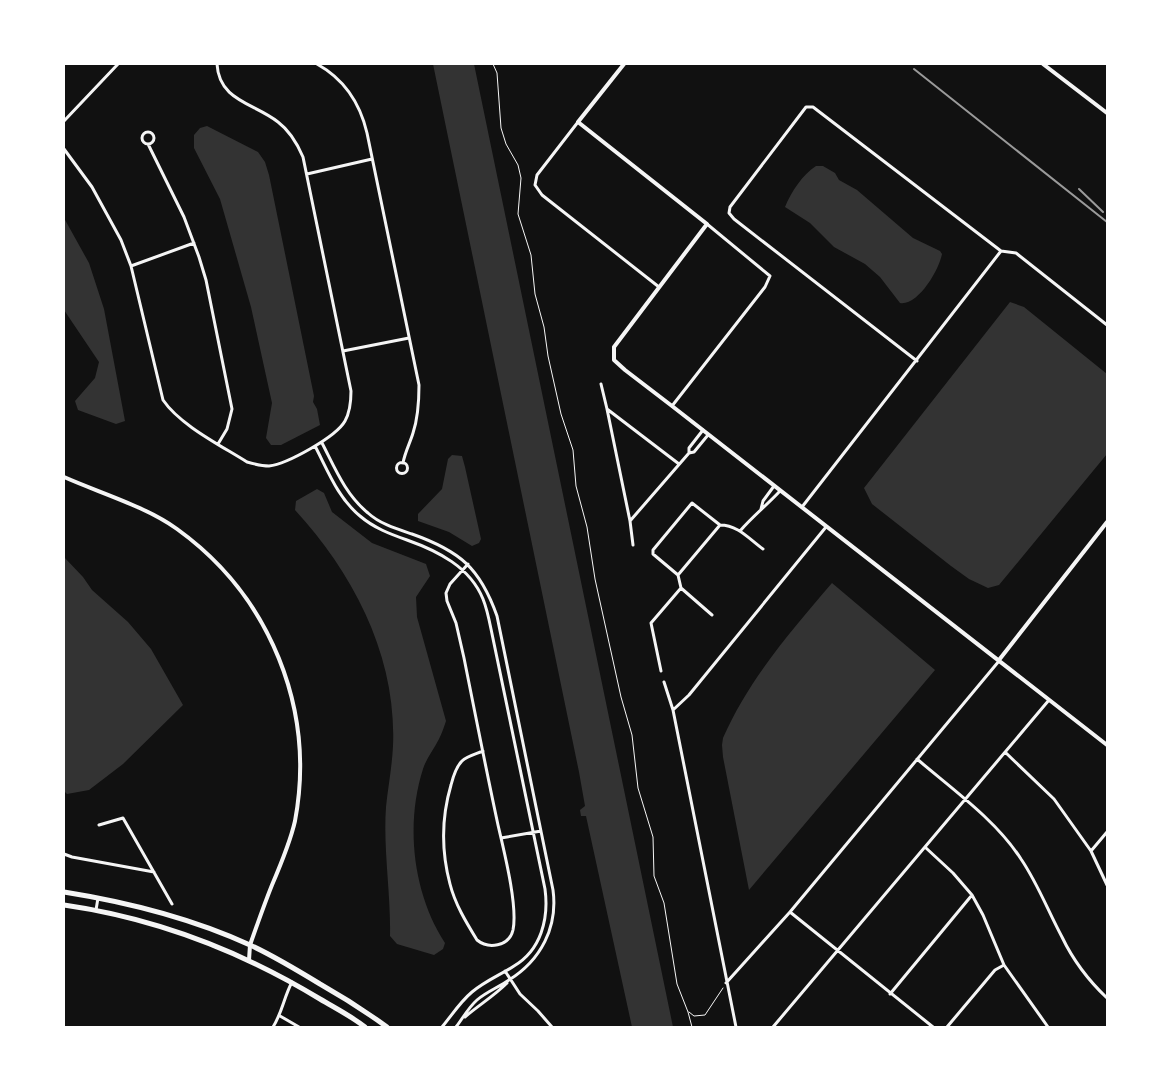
<svg xmlns="http://www.w3.org/2000/svg" width="1171" height="1091" font-family="Poppins,sans-serif">
  <rect width="100%" height="100%" fill="#111"/>
  <path fill="#333" d="M433,64H474L673,1027H632L586,816H581L580,810L585,806L579,772Z
    M207,126L258,152L265,162L269,175L314,396L313,402L317,409L320,425L281,445H271L266,438L272,403L251,307L220,199L194,148V135L200,128Z
    M816,166H823L835,173L839,180L857,190L913,238L940,251L942,254C939,270 918,306 900,303L880,277L865,264L834,247L810,223L785,207C791,192 803,174 816,166Z
    M64,218L89,263L104,309L125,421L116,424L78,410L75,401L95,378L99,362L64,310Z
    M1010,302L1024,307L1107,374V454L999,585L988,588L969,579L951,566L872,504L864,488Z
    M452,455L462,456L465,467L481,539L479,543L472,546L449,532L418,521V514L442,489L448,459Z
    M317,489L324,493L332,512L372,543L426,564L430,576L416,597L417,617L446,721C444,727 442,733 439,739C434,749 426,759 423,769C405,825 413,894 445,943L443,949L434,955L397,944L390,936C391,893 383,850 386,807C388,787 392,767 393,746C397,657 354,574 295,510L296,501Z
    M64,557L83,577L92,590L128,622L151,649L183,705L123,764L89,790L67,794L64,791Z
    M832,583L935,670L749,890L723,757L722,745L723,738C749,679 791,631 832,583Z"/>
  <g fill="none" stroke-linecap="round" stroke-linejoin="round">
    <path stroke="#f5f5f5" stroke-width="1" d="M493,64L497,73L501,128L506,144L518,165L521,178L518,214L531,255L535,294L544,327L548,356L561,414L573,450L576,486L587,527L595,579L621,697L632,735L638,788L653,837L654,876L664,903L677,984L688,1012L692,1027
      M689,1012L694,1016L705,1015L723,988"/>
    <path stroke="#f5f5f5" stroke-width="3" d="M317,64C344,79 360,103 367,133L419,385C419,401 418,418 413,433C410,443 405,452 403,463
      M64,121L118,64
      M578,122L537,175L535,185L542,195L659,287
      M142 138a6 6 0 1 1 12 0a6 6 0 1 1-12 0Z
      M148,144L184,217L199,257L206,280L232,409L227,429L218,444
      M64,149L92,187L121,240L131,266L163,400C180,425 220,445 247,462C254,464 261,466 269,466C287,464 336,437 345,421C350,412 351,401 351,391L303,157C297,143 290,131 278,122C254,103 219,101 217,64
      M307,174L372,159
      M131,266L194,243
      M343,351L409,338
      M917,361L734,219L729,213L730,207L806,107H813L1001,251L1016,253L1107,325
      M601,384L607,409L679,464
      M672,406L765,287L770,276L707,224
      M607,409L630,521
      M322,443C335,468 345,494 368,513C380,524 397,529 412,534C460,551 480,568 497,616L553,890C558,927 541,960 509,980C499,987 486,992 477,1000C468,1008 463,1018 456,1027
      M315,446C328,471 338,498 360,516C374,528 390,534 407,540C438,551 470,567 483,599C487,609 489,619 491,629L545,889C549,919 541,950 514,966C500,975 485,981 472,992C460,1002 452,1015 442,1027
      M689,453L694,452L708,435
      M396.5 468a5.5 5.5 0 1 1 11 0a5.5 5.5 0 1 1-11 0Z
      M802,507L1001,251
      M761,509L763,501L774,486
      M740,531C753,516 767,505 780,491
      M633,545L630,521L689,453V448L703,430
      M468,564L450,584L446,593L447,601L456,623L464,658C475,713 486,769 498,825C504,851 518,906 513,930C509,947 488,949 477,940C466,922 455,904 450,884C441,850 441,819 451,785C453,777 456,767 462,761C467,756 476,754 483,751
      M678,575L653,554V550L692,503L720,525
      M712,615L681,588L678,575L720,525C738,525 749,539 763,549
      M661,671L651,623L681,588
      M664,682L673,710L736,1027
      M673,710L689,695L826,527
      M1005,752L1054,799L1091,851L1107,885
      M917,759C952,789 996,820 1021,859C1038,884 1048,911 1062,937C1073,960 1089,981 1107,998
      M99,825L123,818L172,904
      M501,838L541,831
      M926,848L953,873L972,895L983,915L1004,965L1048,1027
      M1091,851L1107,832
      M64,854L72,857L154,872
      M96,910L98,898
      M790,912L933,1027
      M505,971L520,994L538,1011L552,1027
      M726,983L790,912L999,661
      M890,994L972,895
      M280,1016L299,1027
      M465,1017C479,1005 494,996 507,983
      M273,1027C282,1013 284,997 292,982
      M773,1027L1049,700
      M947,1027L995,970L1004,965"/>
    <path stroke="#f5f5f5" stroke-width="4" d="M624,64L578,122L707,224L614,347V360L625,370L672,406L1107,745
      M1043,64L1107,113
      M64,477C100,493 145,506 177,529C270,596 316,709 295,821C290,843 281,864 272,885C264,905 257,925 250,945L249,960
      M999,660L1107,522"/>
    <path stroke="#f5f5f5" stroke-width="5" d="M64,892C127,902 191,918 250,945C274,956 297,970 320,984C343,997 365,1011 387,1027
      M64,905C155,918 241,951 320,999C335,1008 351,1016 365,1027"/>
    <path stroke="#9a9a9a" stroke-width="2" d="M914,69L1107,222
      M1079,189L1103,212"/>
  </g>
  <rect width="1171" height="1091" fill="none" stroke="#ffffff" stroke-width="130"/>
</svg>
